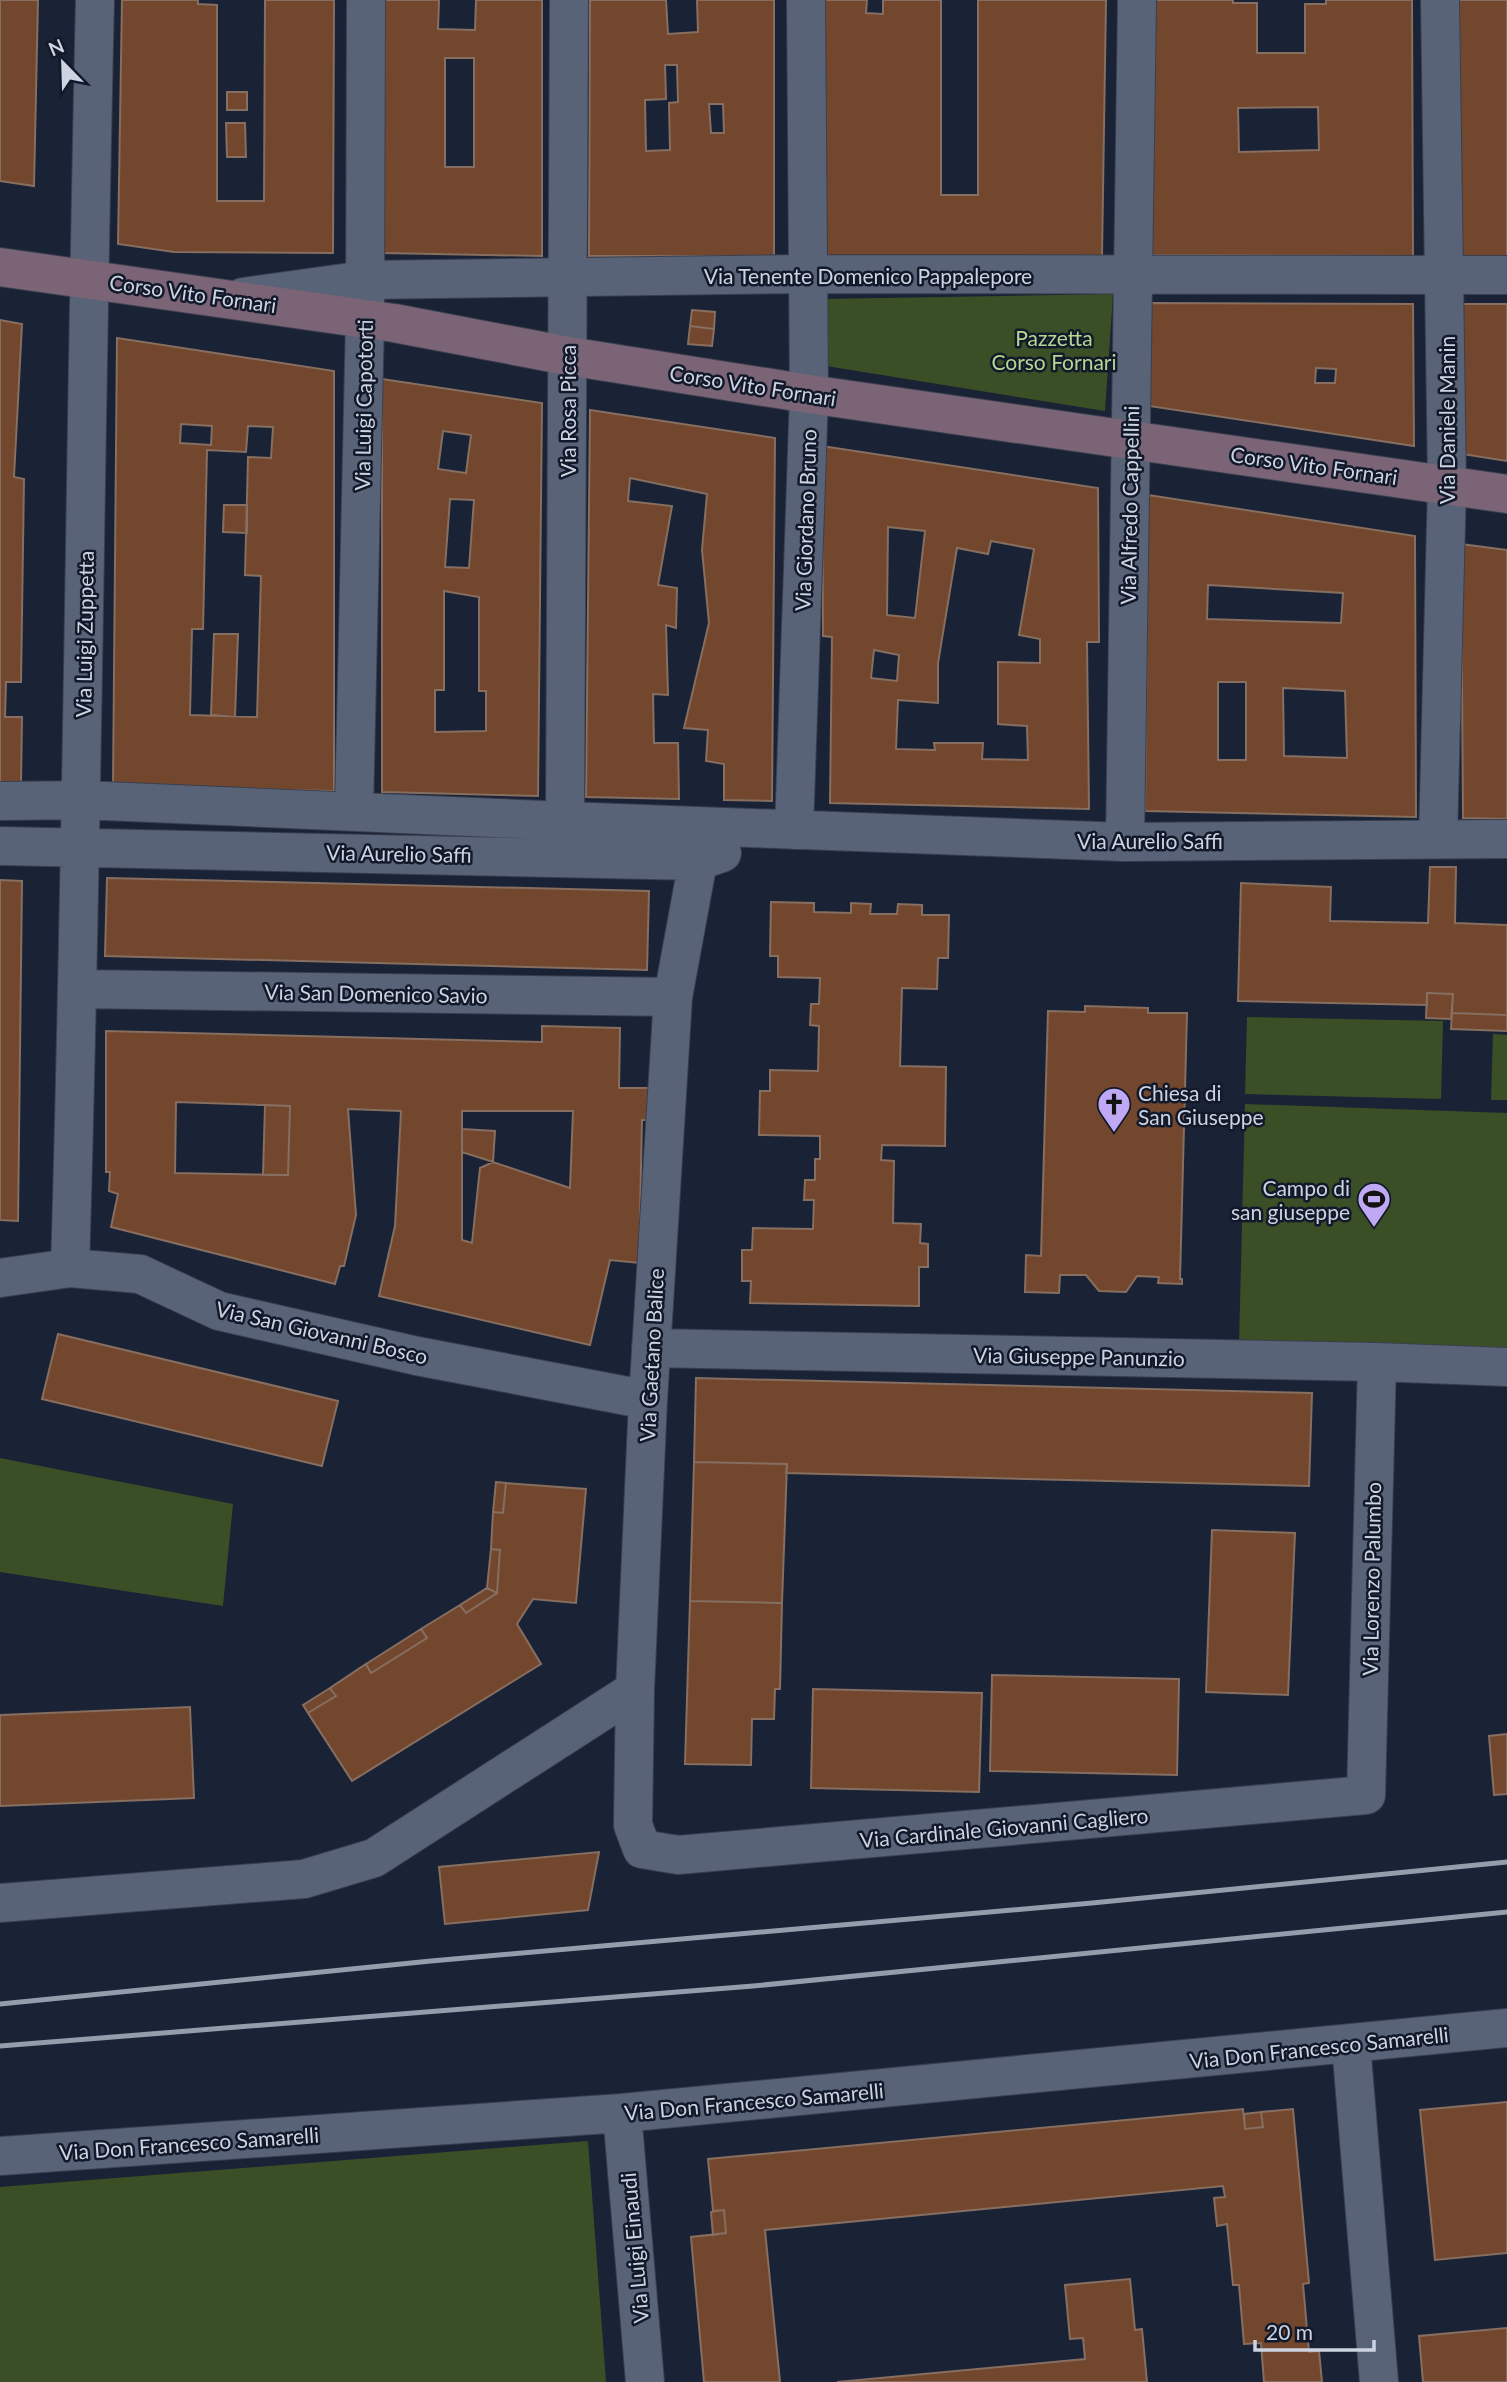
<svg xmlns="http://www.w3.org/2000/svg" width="1507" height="2382" font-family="Lato,sans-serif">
  <rect width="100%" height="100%" fill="#1a2235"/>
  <path fill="#3b4f26" d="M1113,294L1105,411L820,365L822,299Z
    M1247,1017L1443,1021L1441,1099L1245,1094Z
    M1493,1034L1507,1035V1100H1491Z
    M1245,1104L1507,1113V1354L1239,1345Z
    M0,1458L233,1504L223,1606L0,1572Z
    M588,2141L606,2382H0V2187Z"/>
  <path fill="#73472d" stroke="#866e60" stroke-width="2" fill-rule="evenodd" d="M0,0H38L34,186L0,181Z
    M122,0H198V4L217,5V201H264L265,0H334L333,253L174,252L118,244Z
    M385,0H439L438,29L475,30L476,0H542V256L383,253ZM445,58H474V167H445Z
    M590,0H666L668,34L698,32L697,0H774V256H589ZM665,65H677L678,102L669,103L670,150L646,151L645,100L666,99ZM709,104H723L724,133H711Z
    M825,0H867L866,13L883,14V0H941V195H978V0H1106L1102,256H824Z
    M1154,0H1233V3H1257V53H1305V4H1326V0H1412L1413,256L1151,255ZM1318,107L1319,150L1239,152L1238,108Z
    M1459,0H1507V256H1460Z
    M227,92H247V110H227Z
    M226,123H245L246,157H227Z
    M1151,303L1413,304L1414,446L1149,406ZM1316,368L1336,369L1335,383H1315Z
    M1461,304H1507V461L1462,454Z
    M692,310L715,312L714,329L690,326Z
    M0,320L22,324L14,477L24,479L21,682H6L5,717H22L21,783H0Z
    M690,326L714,329L712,346L688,344Z
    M117,338L334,371V791L113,786ZM181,424L212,426L211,445L180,443ZM248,426L273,427L271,458L248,457L245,575L261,576L257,717L190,715L192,629H203L207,450L246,452Z
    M382,379L542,403L538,796L382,792ZM443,431L471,435L466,473L438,469ZM450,499L474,500L469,568L445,567ZM444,591L479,597V691H486V731L435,732V690H444Z
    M590,410L775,438L772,801L724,800V764L706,761L708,730L684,728L709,623L702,550L707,494L630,478L628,501L672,506L658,585L677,588L676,628L666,625L668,695L653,694L654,743H678L679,799L586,797Z
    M822,446L1098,488L1099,642H1087L1089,809L830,803L832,637L823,636ZM888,527L925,531L915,618L887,615ZM991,541L1034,549L1019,635L1040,639V663L998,662V724L1027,726L1028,760L982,759L983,743H934L935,750L896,749L898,700L938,703V663L957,548L988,554ZM874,650L899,655L897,681L871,678Z
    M1148,495L1415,536L1416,817L1145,811ZM1208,585L1343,593L1341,623L1207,619ZM1218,682H1246V760H1218ZM1283,688L1345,691L1347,758L1284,756Z
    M224,505H247V533L223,532Z
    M1461,544L1507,550V819L1463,818Z
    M214,634H238L235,717L211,715Z
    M1430,867H1456L1455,923L1507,925V1015L1452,1013L1453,994L1427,993V1005L1238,1001L1241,883L1331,887L1330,921L1428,923Z
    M107,878L649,891L647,970L105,956Z
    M0,880L22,881L18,1221L0,1220Z
    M771,902L814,903V912L851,913V903L871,904L870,914H897L898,904L922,905V915H949L948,958H938L937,989L902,988L900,1066L946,1067L945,1146L882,1145L881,1160L894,1161L893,1223L921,1224L920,1243L928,1244V1267H919V1306L750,1303L751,1281H742V1250H752L753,1228L813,1229L814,1200H804L805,1180H815V1159H820V1136L759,1135L760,1091H770V1070L818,1071L819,1026L810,1025L811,1004H819L820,978L778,977V956H770Z
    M1427,993L1453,994L1451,1019L1426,1018Z
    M1085,1006L1148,1008V1013H1187L1180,1279H1182V1284L1158,1283L1159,1277L1137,1276L1126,1292L1099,1291L1086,1275H1060L1059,1293L1025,1292L1026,1255L1041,1256L1048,1011L1085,1012Z
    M1452,1013L1507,1015V1031L1451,1029Z
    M542,1026L620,1028L619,1088H653L652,1120H642L639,1263L610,1260L590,1345L379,1296L395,1226L401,1111L348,1109L356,1215L344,1266H340L335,1284L111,1227L118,1194L109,1191L110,1172H106V1031L542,1042ZM176,1102L290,1106L288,1175L175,1173ZM462,1111H573L570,1188L493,1162L480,1168L472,1243L462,1240Z
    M265,1105L290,1106L288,1175H263Z
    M462,1129L495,1131L493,1162L462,1152Z
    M58,1334L338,1401L322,1466L42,1399Z
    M696,1378L1312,1393L1309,1486L786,1473L787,1464L694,1462Z
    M694,1462L787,1464L782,1603L690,1601Z
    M496,1482L506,1483L503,1513L493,1512Z
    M506,1483L586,1489L576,1603L533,1599L517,1624L541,1664L352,1781L308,1713L336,1696L330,1688L366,1664L371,1673L427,1638L421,1629L460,1605L466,1613L497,1593L500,1550L491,1549L493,1512L503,1513Z
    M1212,1530L1295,1533L1288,1695L1206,1692Z
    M491,1549L500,1550L497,1593L487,1588Z
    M487,1588L497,1593L466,1613L460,1605Z
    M690,1601L782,1603L780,1689H775L774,1719H752L751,1765L685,1764Z
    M421,1629L427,1638L371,1673L366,1664Z
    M992,1675L1179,1679L1177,1775L990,1771Z
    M330,1688L336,1696L308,1713L303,1705Z
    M813,1689L982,1693L979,1792L811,1788Z
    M190,1707L194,1798L0,1806V1715Z
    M1507,1734V1794L1494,1795L1489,1736Z
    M599,1852L588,1910L445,1924L439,1867Z
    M1507,2102V2253L1435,2260L1420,2110Z
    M1243,2109L1245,2129L1263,2127L1261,2112L1293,2109L1309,2283L1303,2284L1309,2352L1319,2351L1322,2382H1264L1261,2343L1244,2344L1239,2285H1233L1227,2224L1217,2226L1214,2198L1225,2197L1223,2186L765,2230L780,2382H704L691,2237L726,2233L724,2210L713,2211L708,2159Z
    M1261,2112L1263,2127L1245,2129L1244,2114Z
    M724,2210L726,2233L713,2235L711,2212Z
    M1130,2279L1135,2330L1142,2329L1147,2382H837L1085,2359L1083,2338L1070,2339L1065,2285Z
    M1507,2328V2382H1423L1419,2336Z"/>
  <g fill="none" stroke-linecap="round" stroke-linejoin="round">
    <defs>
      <path id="street" d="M243,297L365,280L807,274L1507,275
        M0,801L82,800L565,821L1125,842L1507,839
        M354,811L365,318L366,0
        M565,821L569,0
        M794,830L809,394L806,0
        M1438,839L1447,484L1440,0
        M1125,842C1128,561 1134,281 1137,0
        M0,846L698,861L722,853
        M698,861L673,997L648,1400L635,1690L633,1825L642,1849L678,1855L1366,1795L1377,1362
        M79,989L673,997
        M70,1268C83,845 85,423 95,0
        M0,1278L70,1268L140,1274L219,1311L417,1356L648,1400
        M651,1348L1377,1362L1507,1367
        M0,1903L304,1879L374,1858L635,1690
        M1351,2044L1379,2382
        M622,2113L645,2382
        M0,2156L622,2113L1507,2028"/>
      <path id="secondary" d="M0,267L394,323L568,356L809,394L1507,494"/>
    </defs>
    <use href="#street" stroke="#393f4f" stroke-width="40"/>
    <use href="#secondary" stroke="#393f4f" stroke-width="40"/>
    <use href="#street" stroke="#596378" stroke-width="38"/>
    <use href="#secondary" stroke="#7a6476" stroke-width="38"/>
    <path stroke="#959cab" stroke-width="5" d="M0,2004L431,1961L1092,1903L1507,1862
      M0,2046L753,1986L1507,1912"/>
  </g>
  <defs>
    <symbol id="church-pin" viewBox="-11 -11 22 30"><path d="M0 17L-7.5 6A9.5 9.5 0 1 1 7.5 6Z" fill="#bfa9f4" stroke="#11192b"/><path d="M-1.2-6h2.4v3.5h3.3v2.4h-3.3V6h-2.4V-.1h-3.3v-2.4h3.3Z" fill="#111"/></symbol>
    <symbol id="stadium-pin" viewBox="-11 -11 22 30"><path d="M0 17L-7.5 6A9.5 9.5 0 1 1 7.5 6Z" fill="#bfa9f4" stroke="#11192b"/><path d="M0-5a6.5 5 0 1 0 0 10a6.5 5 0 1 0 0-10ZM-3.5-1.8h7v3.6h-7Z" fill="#111"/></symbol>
  </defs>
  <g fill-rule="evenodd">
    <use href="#church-pin" x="1095" y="1085" width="38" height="52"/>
    <use href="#stadium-pin" x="1355" y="1180" width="38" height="52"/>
  </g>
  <g text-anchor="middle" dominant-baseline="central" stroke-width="5" stroke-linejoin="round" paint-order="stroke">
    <g font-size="21" fill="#cdd3e0" stroke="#11192b">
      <text x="868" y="275">Via Tenente Domenico Pappalepore</text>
      <text transform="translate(193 293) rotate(8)">Corso Vito Fornari</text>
      <text transform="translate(753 385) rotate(9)">Corso Vito Fornari</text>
      <text transform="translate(363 405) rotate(-89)">Via Luigi Capotorti</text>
      <text transform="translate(567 411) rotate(-90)">Via Rosa Picca</text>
      <text transform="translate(1446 420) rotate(-90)">Via Daniele Manin</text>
      <text transform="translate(1314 465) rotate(8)">Corso Vito Fornari</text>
      <text transform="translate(1129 505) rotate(-89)">Via Alfredo Cappellini</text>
      <text transform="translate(805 520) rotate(-88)">Via Giordano Bruno</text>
      <text transform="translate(84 634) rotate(-89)">Via Luigi Zuppetta</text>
      <text x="1150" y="840">Via Aurelio Saffi</text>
      <text transform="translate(399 853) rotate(1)">Via Aurelio Saffi</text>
      <text transform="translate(376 993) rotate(1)">Via San Domenico Savio</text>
      <text transform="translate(322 1332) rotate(13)">Via San Giovanni Bosco</text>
      <text transform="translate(651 1355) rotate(-87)">Via Gaetano Balice</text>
      <text transform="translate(1079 1356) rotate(1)">Via Giuseppe Panunzio</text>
      <text transform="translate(1371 1579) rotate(-89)">Via Lorenzo Palumbo</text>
      <text transform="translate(1004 1827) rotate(-5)">Via Cardinale Giovanni Cagliero</text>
      <text transform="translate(1319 2047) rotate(-6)">Via Don Francesco Samarelli</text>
      <text transform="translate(754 2101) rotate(-5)">Via Don Francesco Samarelli</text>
      <text transform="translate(189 2143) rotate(-4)">Via Don Francesco Samarelli</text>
      <text transform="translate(634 2248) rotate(-95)">Via Luigi Einaudi</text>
    </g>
    <g font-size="21" fill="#b4d791" stroke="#11192b">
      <text x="1054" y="337">Pazzetta<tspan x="1054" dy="24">Corso Fornari</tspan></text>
    </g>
    <g font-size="21" fill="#cdd3e0" stroke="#11192b" text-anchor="start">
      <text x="1138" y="1092">Chiesa di<tspan x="1138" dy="24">San Giuseppe</tspan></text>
      <text x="1350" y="1187" text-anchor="end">Campo di<tspan x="1350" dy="24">san giuseppe</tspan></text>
    </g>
  </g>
  <g transform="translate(63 63) rotate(337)" stroke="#11192b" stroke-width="5" paint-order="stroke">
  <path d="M0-5L12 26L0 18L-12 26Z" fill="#cdd3e0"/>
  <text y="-10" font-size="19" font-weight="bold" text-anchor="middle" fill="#cdd3e0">N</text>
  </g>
  <path d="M1255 2340v10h119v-10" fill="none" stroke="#cdd3e0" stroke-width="3.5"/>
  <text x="1266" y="2340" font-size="21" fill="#cdd3e0" stroke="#11192b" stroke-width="5" paint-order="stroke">20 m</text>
</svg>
